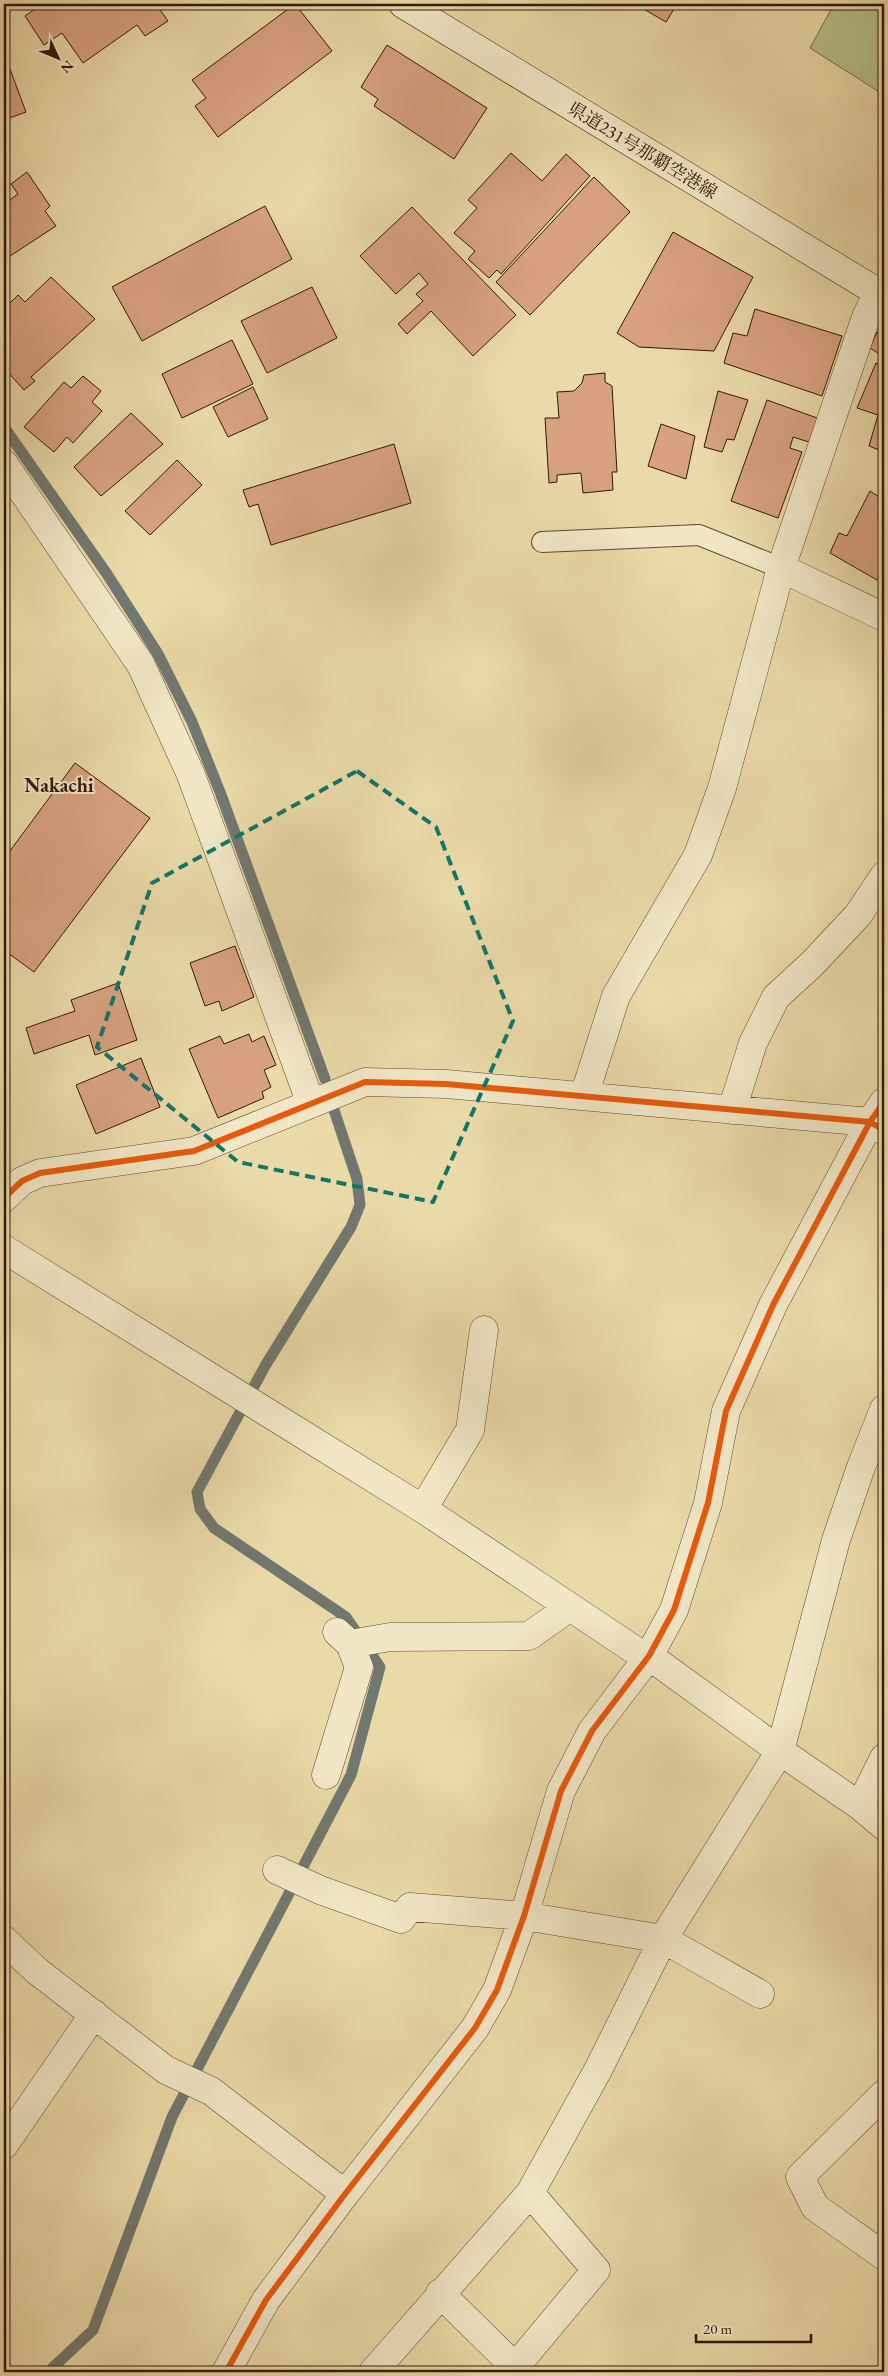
<svg xmlns="http://www.w3.org/2000/svg" width="888" height="2376" font-family="'EB Garamond','Noto Serif JP',serif">
  <rect width="100%" height="100%" fill="#eadaa7"/>
  <filter id="stains"><feTurbulence type="fractalNoise" baseFrequency=".004" numOctaves="4"/><feColorMatrix values="0 0 0 0 .2 0 0 0 0 .09 0 0 0 0 .02 0 0 0 .5 -.17"/></filter>
  <radialGradient id="worn" r=".72"><stop offset=".6" stop-color="#630" stop-opacity="0"/><stop offset="1" stop-color="#630" stop-opacity=".3"/></radialGradient>
  <path fill="#b7c087" stroke="#746c48" d="M834,4H884V95L810,48Z"/>
  <g fill="none" stroke-linecap="round" stroke-linejoin="round">
    <path stroke="#71786f" stroke-width="11" d="M4,427L107,574L158,654L192,722L220,792L325,1079
      M48,2372L93,2330L172,2117L351,1775L380,1667L346,1617L214,1528L200,1509L197,1492L265,1366L351,1227L360,1205L357,1179L334,1110"/>
  </g>
  <path fill="#d8a27f" stroke="#301808" d="M42,4H156L168,21L145,36L137,25L83,63L62,33L44,45L25,16Z
    M295,4L332,51L218,137L195,106L206,98L192,80Z
    M635,4H677L666,22Z
    M387,45L487,108L454,159L374,106L378,99L361,87Z
    M4,53L26,112L4,120Z
    M511,153L542,181L566,154L590,176L501,274L497,270L489,278L468,259L475,251L454,233L477,208L468,200Z
    M27,172L50,206L45,211L56,226L4,260V204L18,194L11,184Z
    M594,177L630,212L530,315L496,282Z
    M265,206L292,259L142,341L112,287Z
    M412,207L516,315L473,356L431,311L407,334L398,324L423,301L416,294L428,284L419,273L396,294L360,256Z
    M673,232L753,277L714,351L639,347L617,333Z
    M51,277L95,319L31,377L35,381L24,390L4,368V309L18,295L25,302Z
    M312,287L337,338L267,373L241,321Z
    M755,309L842,336L822,396L724,363L733,333L747,336Z
    M877,332L884,335V357L870,348Z
    M232,340L253,384L182,418L162,374Z
    M876,363L884,366V452L869,446L878,415L857,408Z
    M605,373V382L612,386L617,472H612L613,490L583,493L581,473L557,475V482L549,483L545,418H559L557,392L574,391L582,383L584,375Z
    M83,376L101,391L92,402L102,411L73,443L67,437L54,452L24,427L64,382L71,388Z
    M253,387L268,419L228,437L213,407Z
    M718,391L748,400L734,440L727,439L722,452L704,447Z
    M767,400L820,419L812,443L793,437L790,448L802,452L778,518L731,501Z
    M131,413L163,444L101,496L74,467Z
    M661,424L695,436L686,479L648,466Z
    M394,444L411,503L271,545L258,504L249,507L243,490Z
    M177,460L202,485L150,535L125,511Z
    M870,491L884,500V584L830,553L839,533L847,536Z
    M75,763L150,818L34,972L4,950V859Z
    M235,946L254,997L222,1011L219,1001L205,1006L190,963Z
    M118,983L137,1040L95,1055L89,1035L34,1054L26,1028L75,1011L71,1000Z
    M249,1034L252,1042L264,1036L276,1065L264,1070L271,1087L262,1092L264,1098L218,1118L189,1049L220,1036L224,1044Z
    M141,1058L160,1107L96,1134L76,1085Z"/>
  <g fill="none" stroke-linecap="round" stroke-linejoin="round">
    <defs>
      <path id="lane" d="M542,542L699,535L781,568"/>
      <path id="street" d="M4,464L141,665L191,775L311,1104
        M781,568L884,617
        M584,1096L616,996L698,855L722,788L781,568L866,317L878,292
        M732,1110L753,1043L776,997L812,964L858,915L884,876
        M4,1198L22,1181L40,1173L194,1151L365,1082L446,1084L870,1122L884,1130
        M4,1249L423,1509L633,1649
        M423,1509L470,1430L484,1330
        M350,1644L390,1637L529,1636L570,1607
        M649,1656L780,1751L860,1806L884,1826
        M326,1775L359,1667L350,1644L337,1632
        M860,1806L884,1758
        M277,1870L320,1890L401,1919L410,1907L524,1916L663,1939L760,1994
        M4,1940L37,1971L166,2070L211,2091L345,2194
        M884,2094L800,2177L815,2207L884,2256
        M4,2145L94,2014
        M440,2293L520,2372
        M226,2372L266,2300L345,2194L475,2028L497,1990L524,1916L561,1791L592,1731L649,1656L674,1610L708,1503L726,1411L773,1305L870,1122L884,1102
        M373,2372L530,2193L598,2070L663,1939L780,1751L836,1540L861,1467L884,1409
        M511,2372L596,2270L530,2193"/>
      <path id="secondary" d="M403,4L884,296"/>
    </defs>
    <use href="#lane" stroke="#5e4830" stroke-width="22"/>
    <use href="#street" stroke="#5e4830" stroke-width="29"/>
    <use href="#secondary" stroke="#301808" stroke-width="29"/>
    <use href="#lane" stroke="#f1e7c6" stroke-width="20"/>
    <use href="#street" stroke="#f1e7c6" stroke-width="28"/>
    <use href="#secondary" stroke="#f1e7c6" stroke-width="28"/>
    <defs>
      <path id="cycleway" d="M4,1198L22,1181L40,1173L194,1151L365,1082L446,1084L870,1122L884,1130
        M226,2372L266,2300L345,2194L475,2028L497,1990L524,1916L561,1791L592,1731L649,1656L674,1610L708,1503L726,1411L773,1305L870,1122L884,1102"/>
    </defs>
    <use href="#cycleway" stroke="#f1e7c6" stroke-width="9"/>
    <use href="#cycleway" stroke="#e8590c" stroke-width="6"/>
  </g>
  <path fill="none" stroke="#0f766e" stroke-width="4" stroke-dasharray="10 6" stroke-linejoin="round" d="M357,771L436,827L513,1021L433,1202L238,1162L97,1047L152,883Z"/>
  <g text-anchor="middle" dominant-baseline="central" stroke-width="4" stroke-linejoin="round" paint-order="stroke">
    <g font-size="18" fill="#301808" stroke="#f1e7c6">
      <text transform="translate(643 150) rotate(31)">県道231号那覇空港線</text>
    </g>
    <g font-size="20" font-weight="bold" fill="#301808" stroke="#f1e7c6">
      <text x="59" y="785">Nakachi</text>
    </g>
  </g>
  <rect width="888" height="2376" fill="none" stroke="#eadaa7" stroke-width="20"/>
  <rect x="5" y="5" width="878" height="2366" fill="none" stroke="#301808" stroke-width="2.5"/>
  <rect x="10" y="10" width="868" height="2356" fill="none" stroke="#301808"/>
  <g transform="translate(58 58) rotate(134)" stroke="#f1e7c6" stroke-width="4" paint-order="stroke">
  <path d="M0-4L9 19L0 12L-9 19Z" fill="#301808"/>
  <text y="-8" font-size="14" font-weight="bold" text-anchor="middle" fill="#301808">N</text>
  </g>
  <path d="M696 2334v8h115v-8" fill="none" stroke="#301808" stroke-width="2.5"/>
  <text x="703" y="2334" font-size="15" fill="#301808" stroke="#f1e7c6" stroke-width="4" paint-order="stroke">20 m</text>
  <rect width="100%" height="100%" filter="url(#stains)"/>
  <rect width="100%" height="100%" fill="url(#worn)"/>
</svg>
